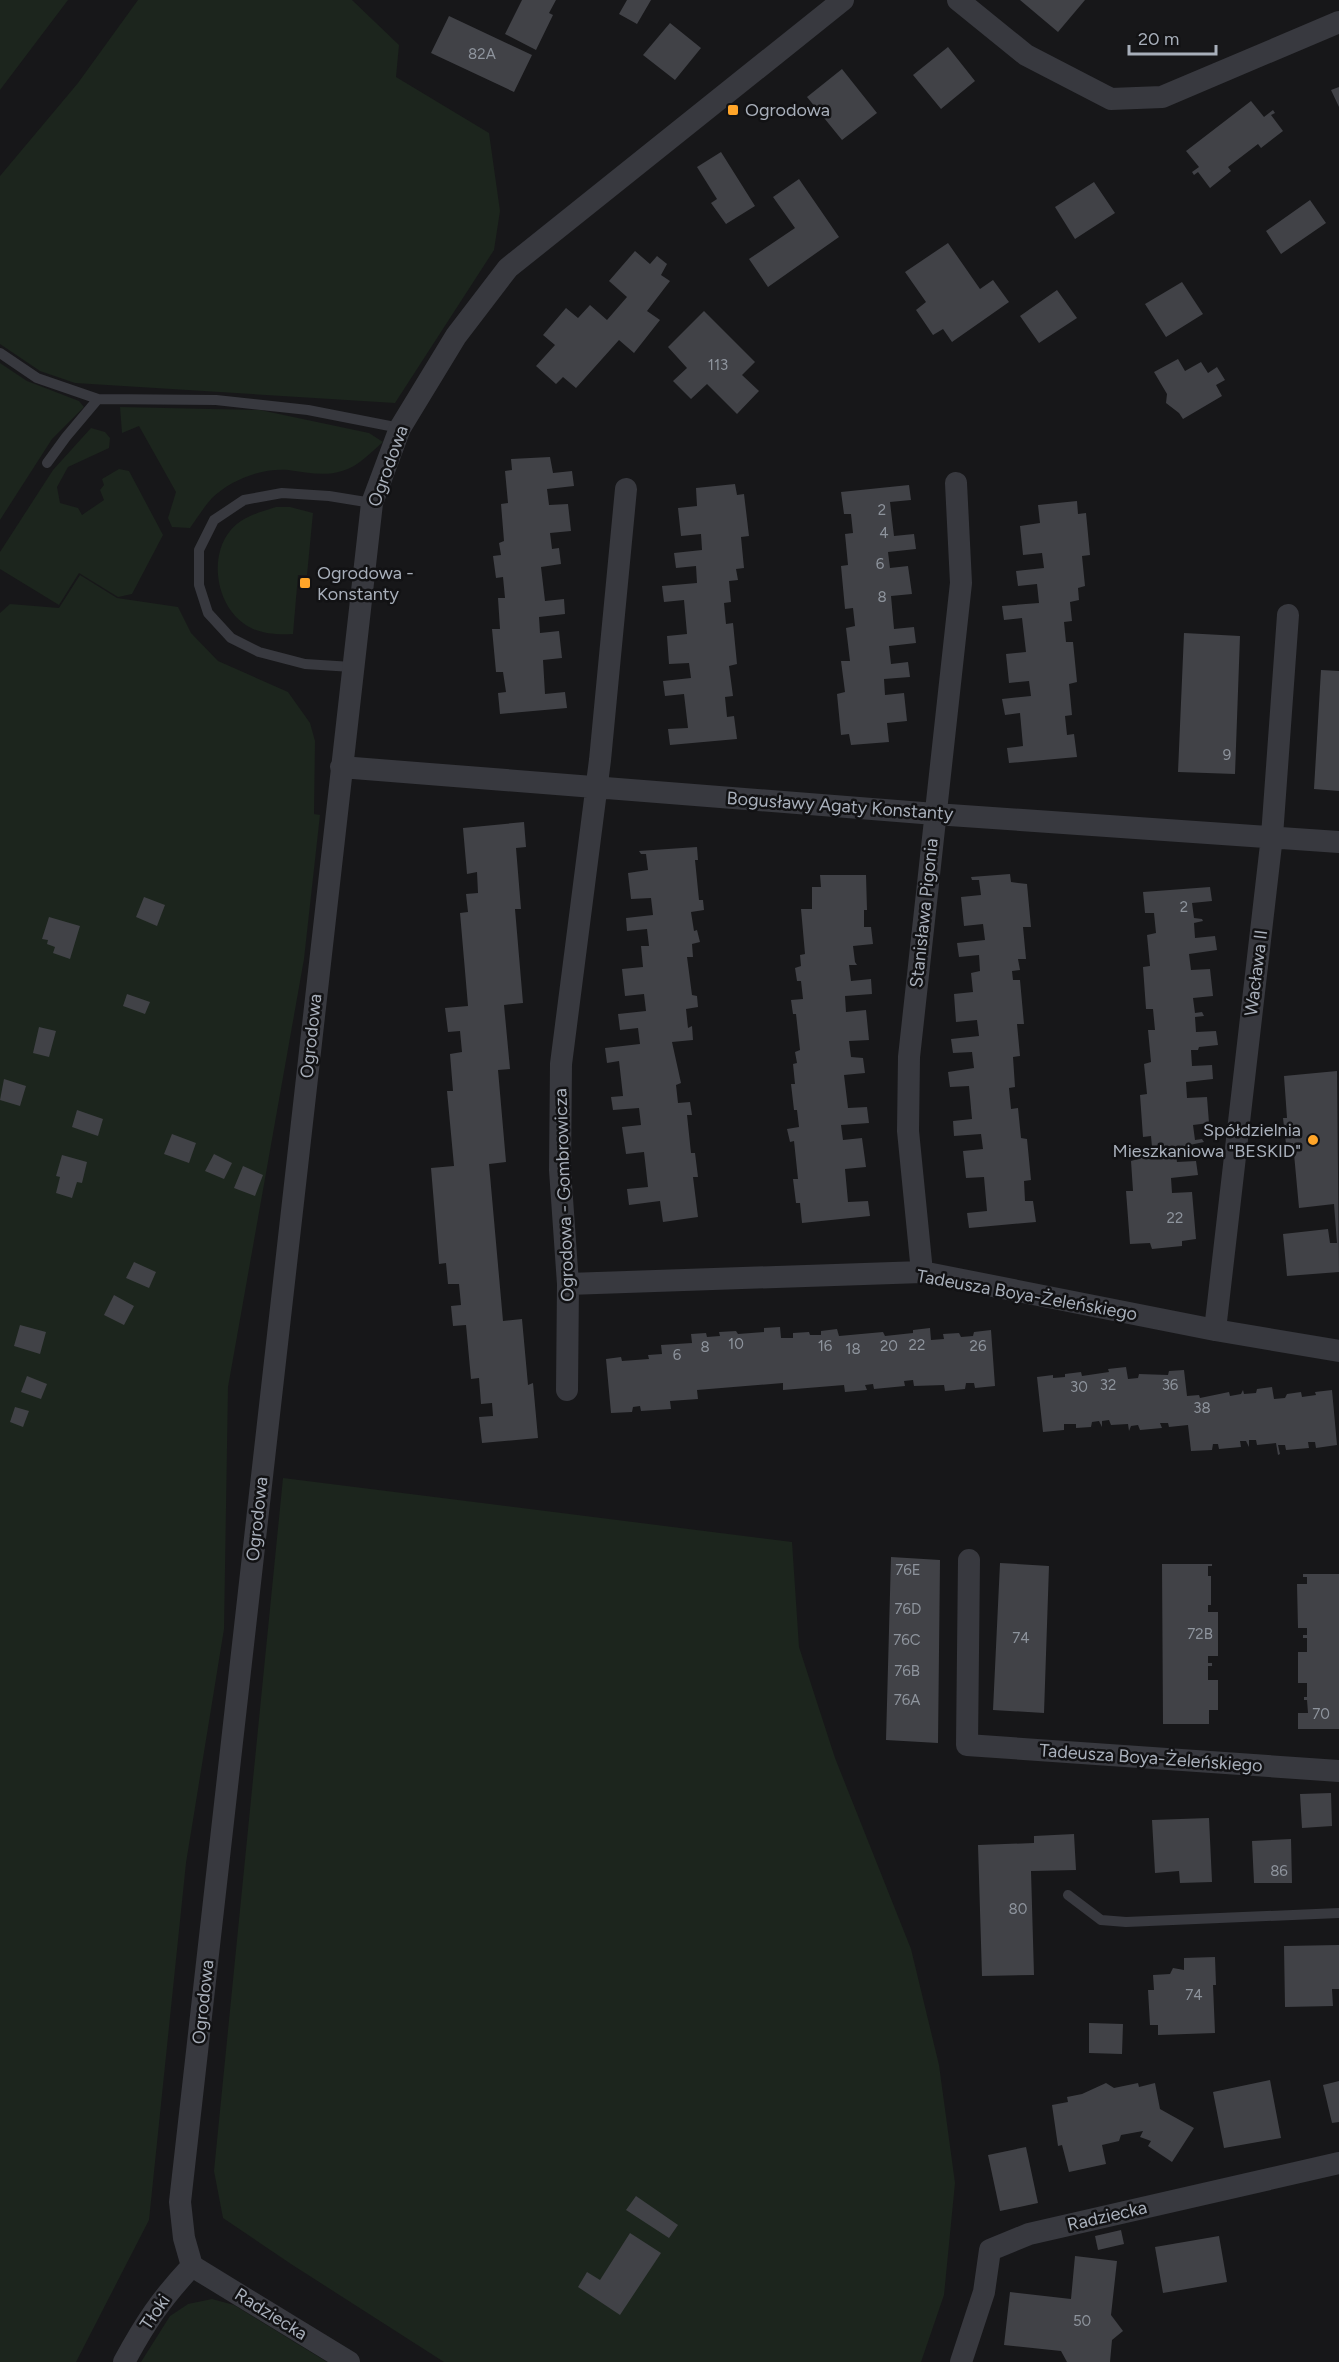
<svg xmlns="http://www.w3.org/2000/svg" width="1339" height="2362" font-family="Figtree,sans-serif">
  <rect width="100%" height="100%" fill="#171719"/>
  <path fill="#1c251d" d="M0,0H68L0,90Z
    M138,0H352L399,45L396,77L489,133L500,211L494,250L395,403L75,383L40,371L0,344V176L78,83Z
    M0,363L27,381L79,401L84,407L52,439L0,520Z
    M120,407L260,410L369,433L383,442C371,452 358,467 342,471C324,477 306,472 288,470C261,468 231,480 212,498C204,507 197,518 190,528L172,527L168,518L176,492L139,426L122,433Z
    M91,428L105,432L110,438L109,448L68,467L57,487L60,503L78,508L82,515L104,500L100,490L104,485L102,479L119,469L129,471L163,535L132,594L118,597L79,573L59,605L0,569V552L53,470Z
    M276,507H290L313,513L307,575H298L293,634C276,635 257,634 243,623C216,603 209,557 230,531C241,517 260,512 276,507Z
    M80,575L117,598L178,607L191,633L218,661L288,692L310,723L315,741L314,814L320,815L304,959L228,1387L224,1629L186,1863L149,2220L76,2362H0V613L10,604L59,608Z
    M283,1478L792,1542L799,1647L835,1758L911,1949L939,2065L955,2183L944,2295L921,2362H444L291,2264L223,2218L214,2171Z
    M212,2299L234,2305L327,2362H141L170,2316L188,2304Z"/>
  <path fill="#414247" d="M522,0H556L549,13L553,15L536,50L505,34Z
    M627,0H651L637,24L619,14Z
    M1020,0H1085L1058,32Z
    M449,16L532,55L514,92L431,53Z
    M670,23L701,48L675,80L643,55Z
    M948,47L975,81L941,109L913,75Z
    M842,69L877,113L842,140L807,97Z
    M1339,87V107L1331,90Z
    M1251,101L1264,117L1273,110L1275,113L1271,115L1283,131L1261,148L1258,144L1228,167L1231,171L1210,188L1198,172L1194,175L1192,172L1199,167L1186,151Z
    M721,152L755,206L726,224L711,203L717,199L697,167Z
    M799,179L839,237L768,287L749,259L795,228L773,197Z
    M1094,182L1115,213L1075,239L1055,207Z
    M1310,200L1326,223L1281,254L1266,231Z
    M948,243L980,289L993,280L1009,302L952,342L943,329L933,335L916,310L926,302L905,272Z
    M635,251L650,264L657,256L667,264L661,275L670,281L647,311L660,320L634,353L619,340L576,388L563,377L556,384L536,366L555,345L543,335L566,308L578,318L590,305L607,320L627,297L609,281Z
    M1182,282L1203,314L1166,337L1145,304Z
    M1057,290L1077,318L1039,343L1020,316Z
    M704,311L755,362L742,375L759,391L737,414L707,384L691,399L673,381L687,368L668,347Z
    M1178,359L1185,371L1201,362L1208,373L1217,367L1225,380L1216,385L1222,396L1183,419L1179,413L1166,403L1167,394L1154,372Z
    M550,457L553,473L572,471L574,486L547,489L549,505L568,504L571,531L550,533L552,549L559,548L561,564L541,567L545,601L564,599L565,614L539,617L540,633L559,631L562,658L543,660L545,694L565,692L567,708L500,714L498,693L506,692L503,672H496L492,629H500L498,598H505L503,577L496,578L493,556L501,555L499,543L504,541L501,504L508,503L505,471L512,470L511,459Z
    M735,484L737,495L744,494L749,536L741,537L744,568L736,569L738,580L729,581L731,602L724,603L726,624L733,623L737,664L729,666L733,696L725,697L727,717L734,716L737,739L670,745L668,729L688,728L684,694L665,696L663,681L691,678L689,663L669,664L667,636L687,634L684,600L664,602L662,586L697,583L696,566L676,568L674,553L702,550L701,534L681,536L678,508L697,506L696,488Z
    M909,485L911,500L890,502L894,536L914,534L916,549L888,552L890,568L908,566L912,594L891,596L894,629L914,627L916,643L889,646L891,664L908,662L910,677L884,679L885,695L904,693L907,721L887,723L889,742L851,745L849,734L841,735L837,694L845,692L841,661H850L846,628L855,626L853,608L845,609L841,566L848,565L845,534L853,533L851,514H844L841,492Z
    M1077,501L1078,514L1086,513L1090,555L1082,556L1085,586L1078,588L1079,600L1070,602L1072,621L1064,622L1066,642H1073L1077,682L1069,684L1072,715L1065,716L1067,735L1074,734L1077,757L1009,763L1007,748L1023,746L1020,713L1005,715L1002,699L1031,696L1029,681L1009,683L1006,654L1026,652L1022,618L1004,620L1002,606L1039,603L1037,584L1018,586L1016,571L1044,568L1042,553L1023,555L1020,526L1040,523L1038,505Z
    M1184,633L1240,636L1235,774L1178,772Z
    M1321,670L1339,671V791L1314,789Z
    M524,822L526,847L516,848L521,909H515L523,1003L504,1005L510,1069L498,1070L506,1162L489,1164L503,1321L522,1319L528,1385L533,1383L538,1438L482,1443L479,1417L493,1416L492,1403L481,1404L479,1378L471,1379L466,1325L453,1326L451,1306L461,1305L459,1284H448L446,1263L439,1264L431,1168L454,1166L447,1091H453L450,1054L462,1052L460,1031L448,1032L445,1008L468,1006L460,913L468,912L466,894L478,893L477,872L467,874L463,828Z
    M697,847L698,860H695L699,900H703L704,910L691,912L694,931L697,930L700,942L692,944L693,957H687L692,995L697,996L698,1007L686,1009L688,1028L692,1026L693,1040L672,1042L681,1083L676,1085L678,1103L690,1102L692,1115H687L691,1153H695L698,1177H693L698,1217L663,1222L660,1201L629,1205L627,1189L648,1187L644,1152L626,1154L622,1127L641,1125L639,1108L613,1110L611,1097L623,1096L619,1061L607,1063L605,1048L640,1044L638,1028L620,1030L618,1014L646,1011L644,994L625,996L622,969L643,967L641,946H649L647,929L627,931L626,918L653,915L651,898L631,899L628,873L648,870L646,854H641L639,851Z
    M1010,874L1011,882L1027,884L1031,927H1023L1026,959H1018L1020,970L1012,971L1013,980H1020L1024,1024H1017L1020,1056L1013,1057L1015,1087L1009,1088L1011,1109L1018,1108L1021,1138L1027,1139L1031,1180L1024,1181L1025,1201H1033L1036,1222L969,1228L967,1213L987,1211L984,1177L966,1178L963,1151L983,1149L981,1134L954,1136L953,1121L972,1119L969,1086L950,1087L948,1072L974,1068L972,1052L953,1053L951,1039L979,1036L977,1020L956,1022L954,994L973,992L971,973L980,971L979,955L959,957L957,943L985,940L983,924L964,926L961,897L981,895L979,880H972L971,877Z
    M820,875H866L867,910H864V927H871L873,944L853,946L855,962L857,965H849L851,981L871,979L872,994L845,996L846,1012L866,1010L869,1040L849,1041L851,1057L863,1058L865,1073L844,1075L848,1108L867,1107L869,1123L841,1125L843,1140L862,1138L866,1167L845,1169L848,1202L868,1201L870,1216L802,1223L800,1203H796L793,1179H798L794,1141L790,1142L787,1129L799,1127L797,1110H794L791,1084H795L793,1064L797,1063L795,1052L800,1050L796,1014H793L791,1000L803,999L801,981H797L795,968L801,966L800,955L805,954L801,909H812V887H821Z
    M1210,887L1212,901L1192,903L1194,918L1202,919L1203,921L1194,923L1195,938L1215,936L1217,950L1189,954L1191,970L1210,969L1213,996L1193,998L1195,1013L1202,1012L1204,1016L1195,1017L1196,1032L1216,1031L1218,1045L1199,1047L1198,1050H1191L1192,1066L1212,1065L1213,1079L1186,1082L1187,1098L1207,1097L1209,1123L1193,1125L1195,1140L1202,1139L1204,1142L1175,1148L1177,1162L1196,1161L1198,1175L1171,1178L1172,1193L1192,1192L1196,1239L1182,1241V1246L1152,1249L1150,1243L1130,1244L1126,1191H1133L1131,1161L1138,1159L1137,1149L1152,1147L1151,1136L1143,1137L1140,1095L1147,1094L1144,1064L1151,1062L1148,1030H1155L1153,1009H1146L1143,967L1150,966L1147,935L1156,933L1154,913H1145L1143,892Z
    M144,897L165,905L157,926L136,917Z
    M49,917L80,926L70,959L53,953L55,947L47,944L48,940L42,939Z
    M127,994L150,1002L145,1014L123,1006Z
    M39,1027L56,1031L49,1057L33,1053Z
    M1337,1071L1339,1272L1287,1276L1283,1234L1328,1229L1330,1243H1337L1334,1204L1299,1208L1293,1143L1286,1144L1283,1118H1287L1284,1076Z
    M4,1079L26,1086L20,1106L0,1100Z
    M77,1110L103,1119L98,1136L72,1127Z
    M172,1134L196,1143L189,1163L164,1154Z
    M214,1154L232,1163L224,1179L205,1171Z
    M62,1155L87,1162L82,1183L77,1182L72,1198L56,1193L60,1177L56,1176Z
    M243,1166L263,1175L255,1196L234,1188Z
    M134,1262L156,1272L149,1288L126,1278Z
    M114,1295L134,1306L124,1325L104,1315Z
    M20,1325L46,1332L40,1354L14,1346Z
    M780,1327L781,1338H793V1333L809,1332L810,1335H821V1331L837,1329L839,1336L883,1332L885,1336L913,1333V1330L930,1328L931,1340L944,1339L943,1334L959,1333L961,1337L973,1336L974,1332L991,1330L995,1386L975,1388L974,1383H966L965,1389L945,1391L944,1385L914,1386L913,1380L904,1381L905,1386L874,1389L873,1384L865,1385L867,1390L845,1392L844,1385L783,1390V1383L697,1390L698,1399L670,1401L671,1409L641,1411L640,1406L633,1407L632,1412L611,1413L606,1359L621,1357L622,1361L649,1359L648,1355L662,1354L661,1345L692,1343L691,1334L706,1333L707,1337L720,1336L719,1332L736,1331L738,1334L764,1332V1328Z
    M1126,1367L1128,1379L1138,1378L1139,1374L1168,1375L1169,1371L1184,1370L1187,1396L1199,1395L1200,1398L1229,1392L1230,1396L1241,1394L1243,1390L1244,1394L1256,1393L1257,1389L1272,1387L1274,1399L1285,1398L1287,1394L1301,1392L1302,1397L1316,1395L1315,1392L1332,1390L1337,1445L1316,1448L1315,1442H1308L1309,1448L1286,1450L1285,1445H1278L1280,1454L1278,1455L1276,1443L1257,1445L1256,1440H1249V1447L1246,1441H1240L1241,1447L1219,1449L1218,1444H1213L1212,1450L1191,1451L1188,1425L1169,1427L1168,1423H1160L1162,1428L1140,1430L1138,1425L1131,1426L1129,1431L1128,1424L1111,1425L1109,1420L1102,1421V1427L1099,1421L1092,1422L1091,1427L1076,1428V1424H1064V1430L1043,1432L1037,1377L1053,1375V1378L1065,1377V1374L1081,1372L1082,1376L1109,1372L1108,1369Z
    M27,1376L47,1384L41,1399L21,1392Z
    M15,1407L29,1411L23,1427L10,1422Z
    M891,1557L940,1560L938,1743L886,1740Z
    M1000,1563L1049,1566L1044,1713L993,1710Z
    M1162,1564H1212V1566H1208V1576H1211V1605H1208V1612H1218V1656H1208V1663H1212V1666H1208V1680H1218V1710H1209V1724H1163Z
    M1303,1574H1339V1729H1298V1713H1308L1307,1700H1304V1697H1307V1683H1298V1652H1307V1638H1303V1635H1307V1628H1298L1297,1584H1307V1577H1303Z
    M1331,1793L1332,1826L1302,1828L1300,1794Z
    M1209,1818L1212,1882L1180,1883L1179,1871L1155,1873L1152,1820Z
    M1074,1834L1076,1870L1031,1871L1034,1975L982,1976L978,1845L1034,1843V1836Z
    M1291,1839L1292,1883H1254L1252,1841Z
    M1339,1945V1989H1332L1333,2006L1285,2007L1284,1946Z
    M1215,1957L1216,1985H1213L1215,2033L1158,2035V2025H1150L1148,1990H1154L1153,1975L1170,1974L1173,1968L1184,1970V1958Z
    M1089,2023L1123,2024L1122,2054L1089,2053Z
    M1270,2080L1281,2138L1224,2148L1213,2092Z
    M1339,2081V2122L1332,2123L1323,2085Z
    M1106,2083L1114,2088L1138,2083L1139,2087L1155,2083L1160,2109L1194,2128L1172,2162L1148,2146L1151,2141L1140,2137L1143,2131L1121,2135L1119,2141L1102,2145L1106,2164L1069,2172L1062,2145L1058,2146L1052,2105L1068,2102L1067,2097L1082,2094Z
    M1026,2147L1038,2203L1000,2211L988,2155Z
    M636,2196L678,2225L669,2238L626,2210Z
    M1121,2230L1124,2244L1098,2250L1095,2236Z
    M630,2233L661,2253L620,2315L578,2287L587,2272L600,2280Z
    M1219,2236L1227,2282L1163,2293L1155,2247Z
    M1075,2256L1117,2261L1111,2315L1123,2331L1112,2340L1110,2362H1067L1061,2351L1004,2345L1010,2292L1071,2299Z"/>
  <g fill="none" stroke-linecap="round" stroke-linejoin="round">
    <path stroke="#38393f" stroke-width="10" d="M0,353L37,378L98,399L216,400L308,410L400,428
      M47,463L66,437L98,399
      M352,667L305,664L259,652L231,638L208,613L199,585V550L214,520L244,500L282,493L329,496L372,503
      M1068,1895L1101,1920L1126,1922L1339,1913"/>
    <path stroke="#38393f" stroke-width="22" d="M958,0L1026,55L1111,99L1162,97L1339,22
      M341,767L935,814L1339,842
      M922,1272L908,1131L909,1057L961,583L956,483
      M568,1284L922,1272L1215,1330L1339,1351
      M1215,1330L1272,836L1288,615
      M567,1390L568,1284L560,1170L561,1064L600,760L626,489
      M969,1560L967,1745L1339,1771
      M192,2266L184,2238L180,2202L372,503L400,428L456,336L508,268L843,0
      M192,2266L349,2362
      M124,2362C145,2323 161,2299 192,2266
      M961,2362L984,2292L990,2250L1029,2234L1339,2163"/>
  </g>
  <g fill="#ffa529" stroke="#121214" stroke-width="2">
    <rect x="727" y="104" width="12" height="12" rx="3"/>
    <rect x="299" y="577" width="12" height="12" rx="3"/>
    <circle cx="1313" cy="1140" r="6"/>
  </g>
  <g text-anchor="middle" dominant-baseline="central" stroke-width="5" stroke-linejoin="round" paint-order="stroke">
    <g font-size="15" fill="#8e949d">
      <text x="482" y="54">82A</text>
      <text x="718" y="365">113</text>
      <text x="882" y="510">2</text>
      <text x="884" y="533">4</text>
      <text x="880" y="564">6</text>
      <text x="882" y="597">8</text>
      <text x="1227" y="755">9</text>
      <text x="1184" y="907">2</text>
      <text x="1175" y="1218">22</text>
      <text x="736" y="1344">10</text>
      <text x="917" y="1345">22</text>
      <text x="825" y="1346">16</text>
      <text x="889" y="1346">20</text>
      <text x="978" y="1346">26</text>
      <text x="705" y="1347">8</text>
      <text x="853" y="1349">18</text>
      <text x="677" y="1355">6</text>
      <text x="1108" y="1385">32</text>
      <text x="1170" y="1385">36</text>
      <text x="1079" y="1387">30</text>
      <text x="1202" y="1408">38</text>
      <text x="908" y="1570">76E</text>
      <text x="908" y="1609">76D</text>
      <text x="1200" y="1634">72B</text>
      <text x="1021" y="1638">74</text>
      <text x="907" y="1640">76C</text>
      <text x="907" y="1671">76B</text>
      <text x="907" y="1700">76A</text>
      <text x="1321" y="1714">70</text>
      <text x="1279" y="1871">86</text>
      <text x="1018" y="1909">80</text>
      <text x="1194" y="1995">74</text>
      <text x="1082" y="2321">50</text>
    </g>
    <g font-size="18" fill="#a8afba" stroke="#121214" text-anchor="start">
      <text x="745" y="110">Ogrodowa</text>
      <text x="317" y="573">Ogrodowa -<tspan x="317" dy="21">Konstanty</tspan></text>
      <text x="1301" y="1130" text-anchor="end">Spółdzielnia<tspan x="1301" dy="21">Mieszkaniowa "BESKID"</tspan></text>
    </g>
    <g font-size="18" fill="#a8afba" stroke="#121214">
      <text transform="translate(388 466) rotate(-70)">Ogrodowa</text>
      <text transform="translate(840 806) rotate(4)">Bogusławy Agaty Konstanty</text>
      <text transform="translate(924 913) rotate(-84)">Stanisława Pigonia</text>
      <text transform="translate(1256 973) rotate(-83)">Wacława II</text>
      <text transform="translate(311 1036) rotate(-84)">Ogrodowa</text>
      <text transform="translate(564 1195) rotate(-92)">Ogrodowa - Gombrowicza</text>
      <text transform="translate(1027 1295) rotate(10)">Tadeusza Boya-Żeleńskiego</text>
      <text transform="translate(257 1519) rotate(-84)">Ogrodowa</text>
      <text transform="translate(1151 1758) rotate(4)">Tadeusza Boya-Żeleńskiego</text>
      <text transform="translate(203 2002) rotate(-84)">Ogrodowa</text>
      <text transform="translate(1107 2216) rotate(-13)">Radziecka</text>
      <text transform="translate(155 2312) rotate(-56)">Tłoki</text>
      <text transform="translate(271 2314) rotate(32)">Radziecka</text>
    </g>
  </g>
  <path d="M1129 45v9h87v-9" fill="none" stroke="#a8afba" stroke-width="3"/>
  <text x="1138" y="45" font-size="18" fill="#a8afba" stroke="#121214" stroke-width="4.5" paint-order="stroke">20 m</text>
</svg>
